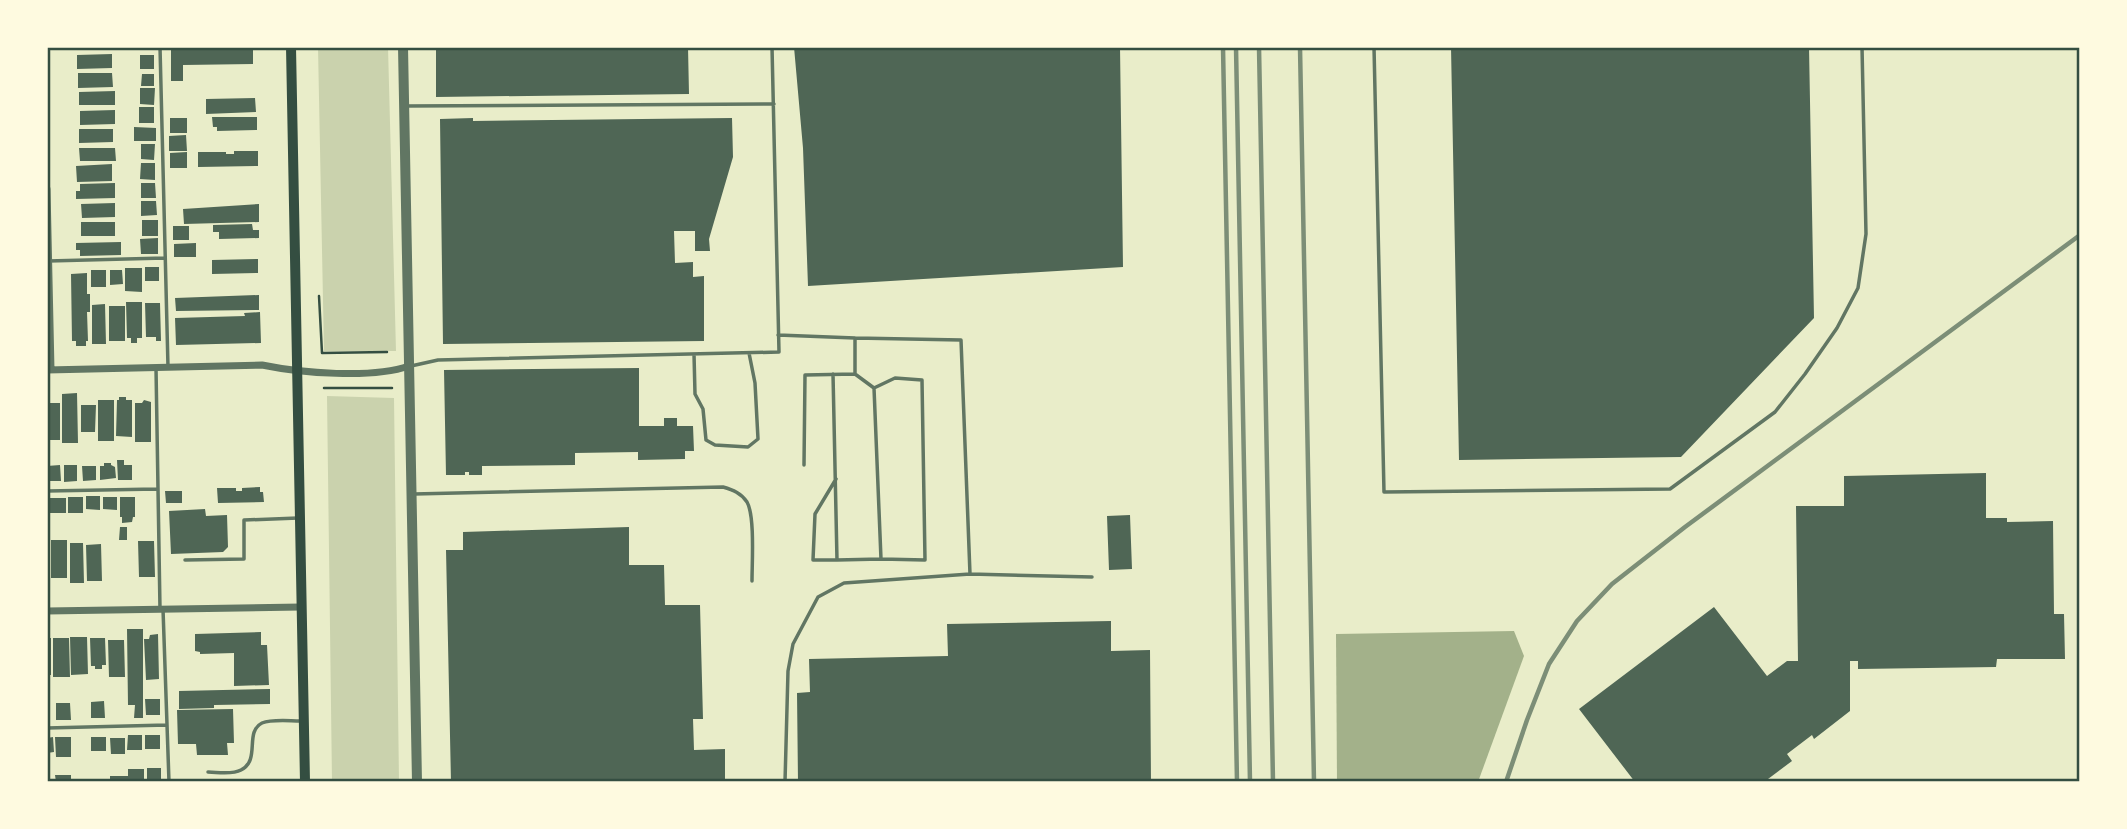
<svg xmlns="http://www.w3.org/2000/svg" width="2127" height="829" font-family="'PT Sans',sans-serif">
  <rect width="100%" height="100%" fill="#e9edc9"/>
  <path fill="#cad2ad" d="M318,47H388L396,351H324Z
    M327,396L394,398L399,782H332Z"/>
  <path fill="#a3b18a" d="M1514,631L1524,656L1478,782H1337L1336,634Z"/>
  <path fill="#4f6655" d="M171,47H253V64L183,65V81H171Z
    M436,47H688L689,94L436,97Z
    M794,47H947V49L971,47H1120L1123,267L808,286L803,148Z
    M1451,47H1809L1814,318L1681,457L1459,460Z
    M112,54V68L77,69V55Z
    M140,55H154V69H140Z
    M78,73H112L113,87L78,88Z
    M142,74H154V86H141Z
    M140,88H155L154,105L140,104Z
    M115,91V105H79V92Z
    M255,98L256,112L206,114V99Z
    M139,107H154V123H139Z
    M115,110V124L80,125V111Z
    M212,117H257V130L217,131V127H213Z
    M170,118H187V133H170Z
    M473,118V121L732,118L733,157L709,239L710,251H695V231H674L675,263L693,262V277L704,276V341L443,344L440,119Z
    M134,127L156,128V141H134Z
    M79,129H113V142L79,143Z
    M186,135L187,151H169V136Z
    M141,144H155L154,160L141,159Z
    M79,148H115L116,161H80Z
    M234,151H258V166L198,167V152H226V154H234Z
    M187,152V168H170V153Z
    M141,163H155V180L140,179Z
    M112,164V181L77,182L76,166Z
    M115,183V198L76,199V191H80V184Z
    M141,183H155L156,198H141Z
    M141,201H156L157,215L141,216Z
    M115,203V217L82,218L81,204Z
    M259,204V222L184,224L183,209Z
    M142,220H158V236H142Z
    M81,222H115V236H81Z
    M252,224L253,230H259V238L219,239V232H213V225Z
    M173,226H189V240H173Z
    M158,238V254H141L140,239Z
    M121,242V255L80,256V250H76V243Z
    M196,243V257H174V244Z
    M258,259V273L212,274V260Z
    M145,267H159V281H145Z
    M125,268H142V292L125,291Z
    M91,270H106V287H91Z
    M110,270H122L123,284L110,285Z
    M87,273V294H90V312H87L88,341H86V346H76V341H72L71,274Z
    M259,295V310L176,311L175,298Z
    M126,302H142V338H137V343H131V338H127Z
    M145,303H160L161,341H156V337H146Z
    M105,304L106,344H92V305Z
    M109,306H125V341H109Z
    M260,312L261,343L176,345L175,318L245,316L244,313Z
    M639,368V426H664V418H677V426H693L694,451H685V459L638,460V452L575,453V465L482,466V475H469V472H465V475H446L444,370Z
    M77,393L78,443H62V394Z
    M119,397H126V400H132V437L116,436L117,400H119Z
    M98,400H114V441H98Z
    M144,400L151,402V442H135V403H142Z
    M47,403H60V440H47Z
    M81,405H96L95,432H81Z
    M117,460H124V465H132V480H118Z
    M104,463H111V465L115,467L116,478L100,480V466H104Z
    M60,465L61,481H48L47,466Z
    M64,465H77V481L64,482Z
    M82,466H96V480L83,481Z
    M1986,473V518H2007V522L2053,521L2054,614H2064L2065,659H1997L1996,667L1858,669V661H1850V711L1814,739L1812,735L1787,754L1792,761L1764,782H1635L1579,709L1714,607L1767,676L1787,661H1798L1796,506H1844V476Z
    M260,487V492H263L264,502L218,503L217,488H236V491H242V488Z
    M165,491H182V503H166Z
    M86,496H100V510L86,509Z
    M68,497H83V513H68Z
    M103,497H117V510L103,509Z
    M120,497H135V517H133L132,522L122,523V517H120Z
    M50,498H66V513H50Z
    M205,509L206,516L227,515L228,547L223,552L171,554L169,511Z
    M1130,515L1132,569L1109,570L1107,516Z
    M120,527H127V540H119Z
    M629,527V565H664L665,605H700L703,719H693L694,750L725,749V779L644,782H451L446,550H463V532Z
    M51,540H67V578H51Z
    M138,541H154L155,577H139Z
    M70,543H83L84,583H70Z
    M101,544L102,581H87L86,545Z
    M1111,621V651L1150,650L1151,782H798L797,693L810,692L809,659L948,656L947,624Z
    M127,629H143V718H134L135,705H128Z
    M261,632V645H267L269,685L234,686V653L200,654V652L195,651V634Z
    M158,634L159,679L146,680L144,639H149L150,635Z
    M70,637H87L88,674L71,675Z
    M47,638H51V675H47Z
    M53,638H69L70,677H53Z
    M90,638H105L106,665H102V669H95V666H91Z
    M108,640H124L125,677H109Z
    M270,689V704L214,705V708L179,709V691Z
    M145,699H160V715H146Z
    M104,701L105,718H91V702Z
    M56,703H70L71,720H56Z
    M233,709L234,743H227L228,755H197L196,744H178L177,710Z
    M128,735H142V750H127Z
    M145,735H160V749H145Z
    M53,737L54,752L47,753V738Z
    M55,737H71V757H56Z
    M91,737H106V751H91Z
    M110,738H125V754H111Z
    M147,768H161V782H147Z
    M128,769H144V782H110V776H128Z
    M55,775H71V782H56Z"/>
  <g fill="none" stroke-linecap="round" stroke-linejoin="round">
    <path stroke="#344e41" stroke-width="2.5" d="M319,296L322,353L387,352
      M324,388H392"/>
    <path stroke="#617663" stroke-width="3.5" d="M160,47L168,367
      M1374,47L1384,492L1670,489L1775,412L1805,374L1837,328L1858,288L1866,234L1862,47
      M405,106L774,104
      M48,261L165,258
      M778,335L855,338V374L805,375L804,465
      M855,338L961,340L970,574
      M694,354L695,394L703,409L706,440L715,445L748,447L758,439L755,383L749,353
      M411,366L438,360L779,352L772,47
      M156,368L160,609
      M833,374L837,560H813L815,514L836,479
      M874,388L895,378L922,380L925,560L881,559
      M47,491L157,489
      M414,494L723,487C733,490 741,493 747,502C755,516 752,563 752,581
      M185,560L244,559V520L298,518
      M837,560L881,559L874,388L855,374
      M163,609L169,782
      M47,728L167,725
      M208,772C217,772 232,775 241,770C261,760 244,732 262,723C272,719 289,721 300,721
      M785,782L788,671L793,644L818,597L844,583L970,574L1092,577"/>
    <path stroke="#617663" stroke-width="7" d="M47,189L51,370
      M47,370L262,365C301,373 372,379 409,366
      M47,611L301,607"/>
    <path stroke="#617663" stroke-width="10" d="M403,47L417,782"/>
    <path stroke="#344e41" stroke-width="10" d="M291,47L305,782"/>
    <path stroke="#7c8e77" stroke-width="4.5" d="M1223,47L1237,782
      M1236,47L1250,782
      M1259,47L1273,782
      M1300,47L1314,782
      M1506,782L1527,720L1549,664L1577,621L1612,584L1685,527L2080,235"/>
  </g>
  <rect width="2127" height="829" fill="none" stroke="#fefae0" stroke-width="98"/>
  <rect x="49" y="49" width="2029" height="731" fill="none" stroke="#344e41" stroke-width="2.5"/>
</svg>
